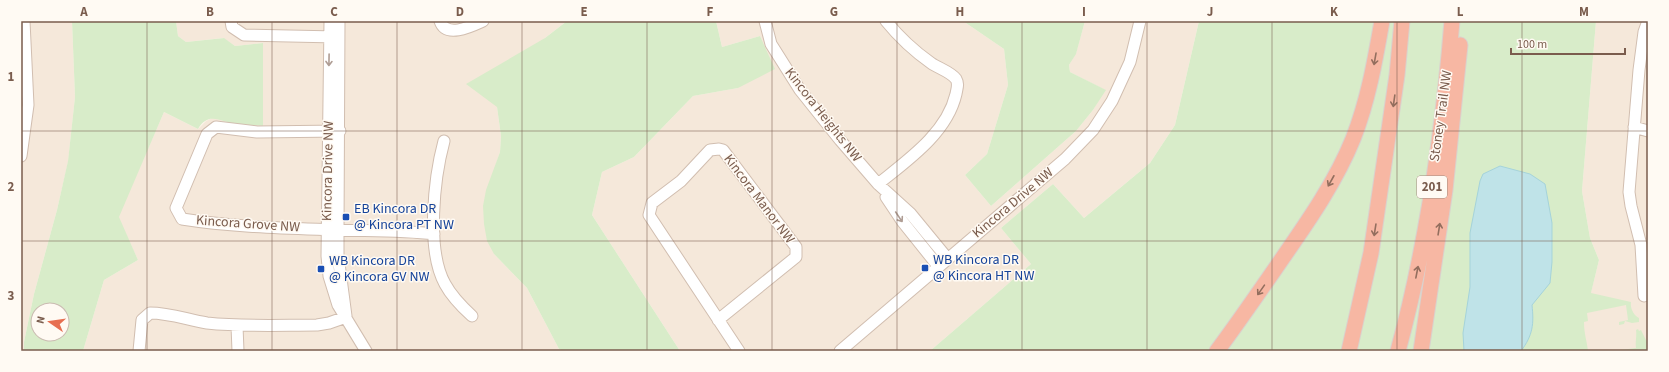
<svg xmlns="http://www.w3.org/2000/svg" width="1669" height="372" font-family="'Source Sans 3',sans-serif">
  <rect width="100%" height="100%" fill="#fdf6ec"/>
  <path fill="#f5e8da" d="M21,21H72L75,97L68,162L57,210L34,294L24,342V351H21Z
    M176,21H567L545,38L497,107L501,136L500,152L495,167L494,254L527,288L559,349L563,351H83L104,280L138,260L118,217L164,112L198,129L206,121L212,118H218L227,122L263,125V43L235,46L223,38L186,42L178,36Z
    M716,21H963L1004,49L1008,85L987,154L965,175L991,206L1076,131L1093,110L1105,90L1070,72L1069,65L1076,53L1085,21H1199L1175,125L1150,163L1084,218L1053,184L1001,228L1031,264L930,351H680L592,215L602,172L634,157L693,96L738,88L765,50L760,36L722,47Z
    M1596,21H1648V351H1586L1580,337L1599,260L1590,238L1582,191Z"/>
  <path fill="#d8ecc9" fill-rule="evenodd" d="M72,21H176L178,36L186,42L224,38L235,46L263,43V126C254,125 246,125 237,124C222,123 209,110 198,129L164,112L119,217L138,260L104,280L83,351H24V342L34,294L57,210L68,161L75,97ZM38,310H62V334H38Z
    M567,21H716L722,47L760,36L775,69L738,88L693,96L634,157L602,172L592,215L680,351H563L559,349L527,288L494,254L487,241L484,224L483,206L486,190L500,152L501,136L497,107L466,84L545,38Z
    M963,21H1085L1076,54L1069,65L1070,72L1106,90L1093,110L1076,131L991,206L965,175L987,154L1008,85L1004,49Z
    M1199,21H1596L1582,191L1590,238L1599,260L1591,293L1631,302C1630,309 1634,315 1639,318V322L1632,323L1625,321L1624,324L1619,325V322L1628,320L1626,305L1587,313L1588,321L1584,322C1584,334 1587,341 1588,351H930L1031,264L1001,228L1053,184L1084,218L1150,163L1175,125Z
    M1638,329L1639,331L1641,330L1648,344V351H1613L1636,348C1635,342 1637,335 1636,330Z"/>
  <path fill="#bfe3e8" stroke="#a5d3da" d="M1500,166L1530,174L1545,184L1552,223V262L1550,283L1532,305C1534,324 1533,335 1521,351H1464L1463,333L1470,287V233L1480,181L1483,174Z"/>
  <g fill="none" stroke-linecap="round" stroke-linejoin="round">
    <defs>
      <path id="minor" d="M231,21L232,27L244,35L337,37
        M330,21L327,256L329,276L338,305L366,351
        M339,21L338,230V256L346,316
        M440,21C446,39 472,26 483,21
        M765,21L771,44L800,90L840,140L878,184L910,213L947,258
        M1634,127L1648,131
        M340,131L257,132L216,127L207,134L176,208L182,219C233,227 285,228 337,230C369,231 401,230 434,234
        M444,141C434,178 426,250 445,284C452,297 461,306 472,316
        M21,156L28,105L24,21
        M878,184C908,160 947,133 956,94C957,88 959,84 956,79C951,72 938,68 931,63C914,51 899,37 886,21
        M886,197L902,221L938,266
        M1644,296L1641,245L1631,206L1629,192L1639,70L1644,32L1648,21
        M718,320L796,257V247L723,150L719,149L710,150L681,181L652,203L649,215L739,351
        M237,326L238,351
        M139,351L142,320L150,313C170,313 188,320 207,323C244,327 281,325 317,325L329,323L346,317
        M840,351L1065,159L1093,130L1112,101L1130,62L1140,21"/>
      <path id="highway" d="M1217,351C1240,320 1262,288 1284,256C1309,220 1336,181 1353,139C1368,101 1375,61 1382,21
        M1349,351L1371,253L1397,75L1402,21
        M1398,351C1427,244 1443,132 1452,21
        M1421,351L1445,190L1460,45"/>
    </defs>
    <use href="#minor" stroke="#d1beb0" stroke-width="13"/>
    <use href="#highway" stroke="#dad1cd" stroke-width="17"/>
    <use href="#minor" stroke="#fff" stroke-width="11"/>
    <use href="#highway" stroke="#f7b7a3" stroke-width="15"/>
  </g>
  <defs><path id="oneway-shaft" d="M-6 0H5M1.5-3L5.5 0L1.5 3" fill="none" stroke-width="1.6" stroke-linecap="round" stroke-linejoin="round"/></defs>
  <g stroke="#936e5e">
    <use href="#oneway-shaft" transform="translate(1375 59) rotate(100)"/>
    <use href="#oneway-shaft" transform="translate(1394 101) rotate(98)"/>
    <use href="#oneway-shaft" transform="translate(1331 181) rotate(119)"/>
    <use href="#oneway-shaft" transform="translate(1439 229) rotate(-81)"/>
    <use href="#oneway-shaft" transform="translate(1375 230) rotate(99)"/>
    <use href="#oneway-shaft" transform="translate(1417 272) rotate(-79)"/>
    <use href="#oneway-shaft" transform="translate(1261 290) rotate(125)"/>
  </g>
  <g stroke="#af9d94">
    <use href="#oneway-shaft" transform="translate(329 60) rotate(91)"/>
    <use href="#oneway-shaft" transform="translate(899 217) rotate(56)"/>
  </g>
  <path fill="none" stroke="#7a5c4d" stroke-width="1" stroke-opacity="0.55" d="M147,21V351M272,21V351M397,21V351M522,21V351M647,21V351M772,21V351M897,21V351M1022,21V351M1147,21V351M1272,21V351M1397,21V351M1522,21V351M21,131H1648M21,241H1648"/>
  <g fill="#1a4fb4" stroke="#fffaf3" stroke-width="1.5">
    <rect x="342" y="213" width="8" height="8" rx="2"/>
    <rect x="921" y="264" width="8" height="8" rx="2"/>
    <rect x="317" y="265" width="8" height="8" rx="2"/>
  </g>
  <g text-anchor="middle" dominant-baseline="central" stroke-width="3" stroke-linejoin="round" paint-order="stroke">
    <rect fill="#fffaf3" stroke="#a28b7f" stroke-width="1" x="1417" y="176" width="30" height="22" rx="3"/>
    <g font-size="13" font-weight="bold" fill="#7a5c4d">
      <text x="1432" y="187">201</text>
    </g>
    <g font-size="14" fill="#7a5c4d" stroke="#fffaf3">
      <text transform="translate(823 115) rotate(52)">Kincora Heights NW</text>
      <text transform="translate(1441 116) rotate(-82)">Stoney Trail NW</text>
      <text transform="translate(328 171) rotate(-89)">Kincora Drive NW</text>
      <text transform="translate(759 199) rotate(53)">Kincora Manor NW</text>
      <text transform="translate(1013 203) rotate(-40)">Kincora Drive NW</text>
      <text transform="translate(248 224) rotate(4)">Kincora Grove NW</text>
    </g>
    <g font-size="14" fill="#164399" stroke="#fffaf3" text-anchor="start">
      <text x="354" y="209">EB Kincora DR<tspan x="354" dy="16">@ Kincora PT NW</tspan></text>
      <text x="933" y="260">WB Kincora DR<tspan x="933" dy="16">@ Kincora HT NW</tspan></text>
      <text x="329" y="261">WB Kincora DR<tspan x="329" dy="16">@ Kincora GV NW</tspan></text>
    </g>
  </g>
  <rect width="1669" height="372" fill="none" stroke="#fffaf3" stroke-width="44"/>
  <g transform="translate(50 322) rotate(283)"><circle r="19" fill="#fffaf3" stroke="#cabbb1"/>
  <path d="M0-3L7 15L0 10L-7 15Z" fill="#e76f51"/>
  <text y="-6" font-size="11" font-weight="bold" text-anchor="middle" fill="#7a5c4d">N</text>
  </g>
  <path d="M1511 48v6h114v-6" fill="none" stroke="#7a5c4d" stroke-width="2"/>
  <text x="1517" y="48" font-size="12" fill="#7a5c4d" stroke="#fffaf3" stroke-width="3" paint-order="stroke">100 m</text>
  <rect x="22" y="22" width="1625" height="328" fill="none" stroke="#7a5c4d" stroke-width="1.5"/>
  <g font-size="13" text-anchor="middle" font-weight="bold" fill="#7a5c4d">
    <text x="84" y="16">A</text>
    <text x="210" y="16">B</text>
    <text x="334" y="16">C</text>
    <text x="460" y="16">D</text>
    <text x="584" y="16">E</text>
    <text x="710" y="16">F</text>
    <text x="834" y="16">G</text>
    <text x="960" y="16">H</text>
    <text x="1084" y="16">I</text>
    <text x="1210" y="16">J</text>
    <text x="1334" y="16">K</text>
    <text x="1460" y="16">L</text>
    <text x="1584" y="16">M</text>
    <text x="11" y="81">1</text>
    <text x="11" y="191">2</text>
    <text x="11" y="300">3</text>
  </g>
</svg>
